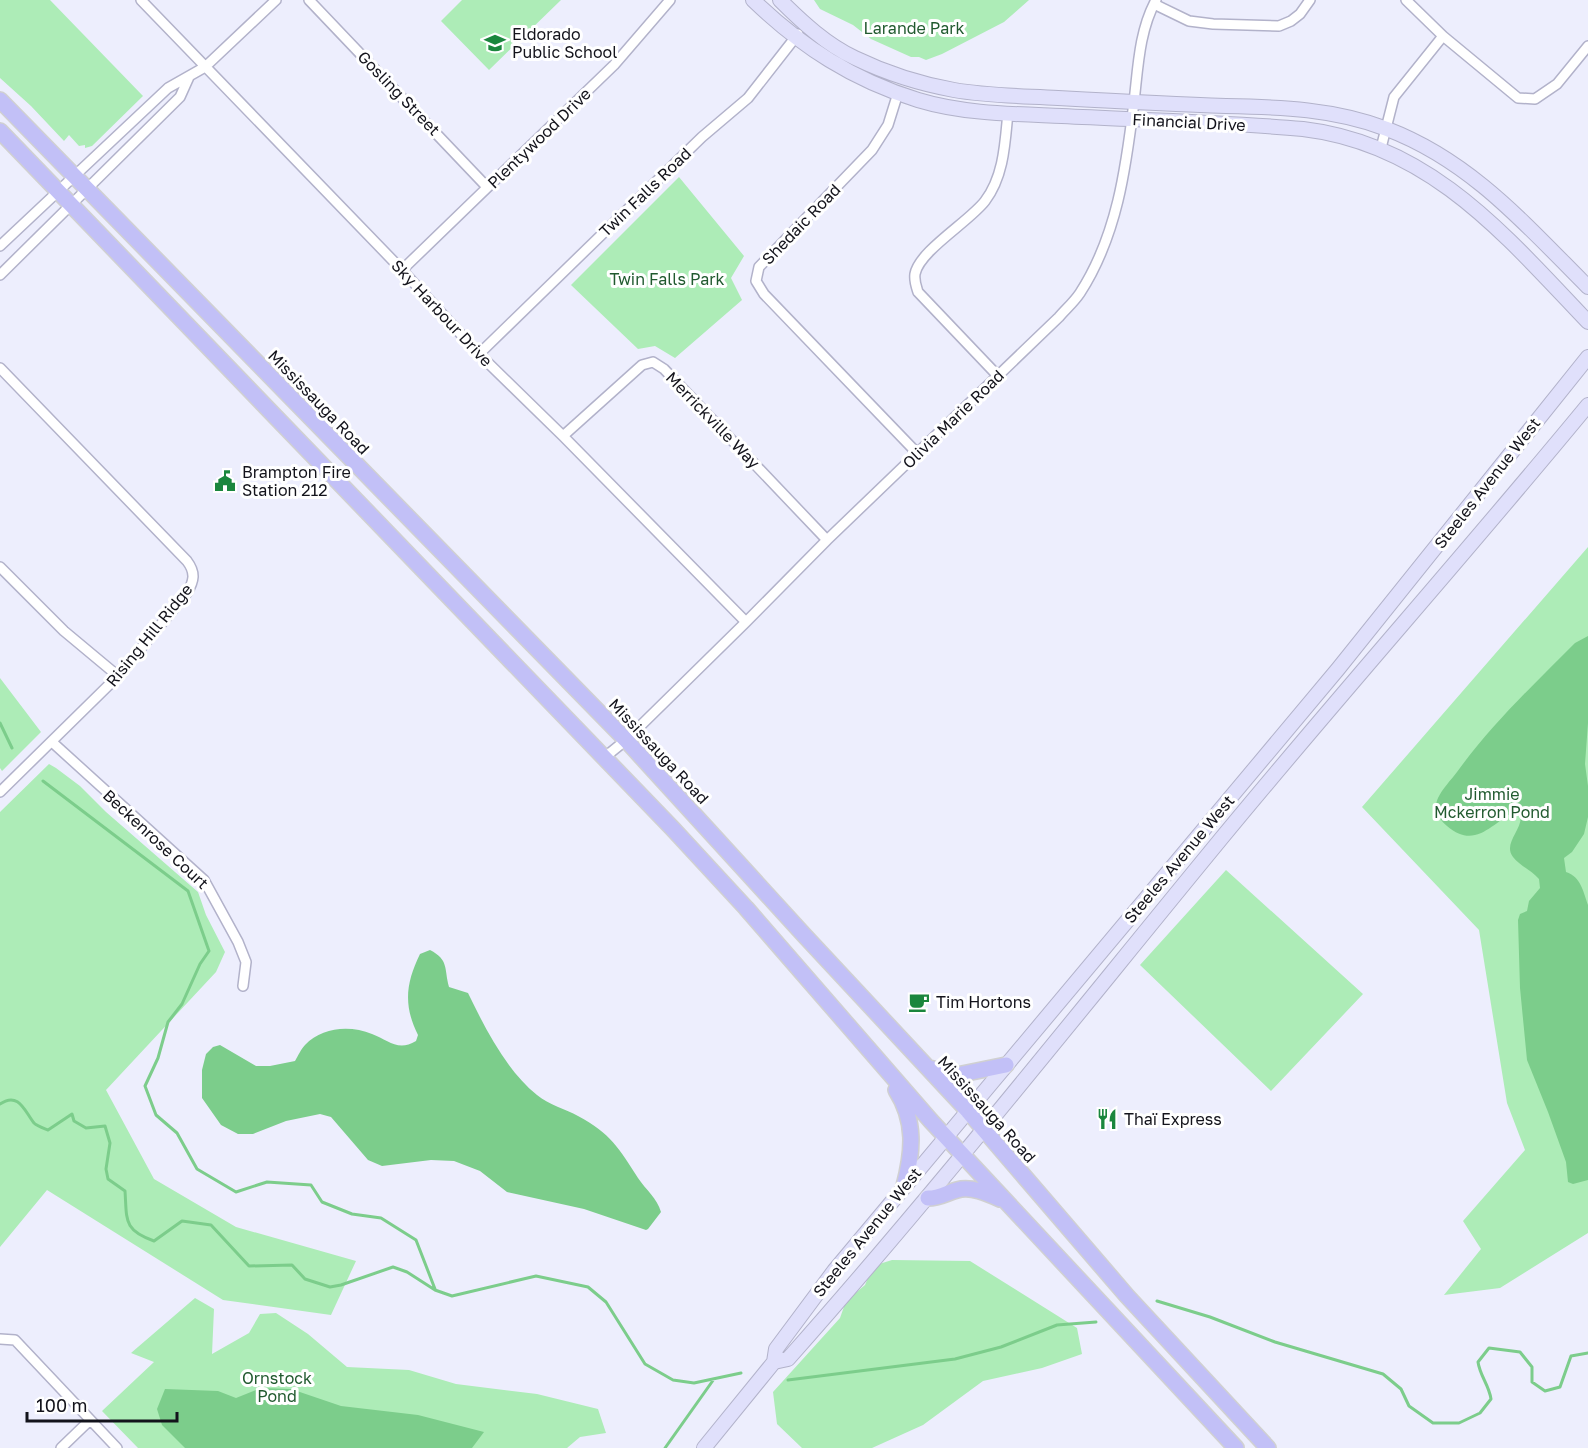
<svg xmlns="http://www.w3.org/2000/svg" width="1588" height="1448" font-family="'Golos Text',sans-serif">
  <rect width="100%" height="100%" fill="#edeefd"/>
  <path fill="#adecb7" d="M0,0H50L143,96L92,146L85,148V145L79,146L69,135L64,141L31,106L0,78Z
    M462,0H561L489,70L441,21Z
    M814,0H1029L1004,22L942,54L926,60L919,57H911L871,39L853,25L820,9Z
    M679,177L744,256L731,278L742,300L675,358L655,346L638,349L571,285Z
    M1588,547V1233L1500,1288L1444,1295L1481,1249L1463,1221L1525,1150L1507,1103L1479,930L1362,807Z
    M0,678L41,732L2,771L0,768Z
    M49,764L56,768L80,786L106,812L198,892L206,915L225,952L216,972L106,1090L154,1179L236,1227L356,1261L331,1315L223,1300L47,1190L0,1247V812Z
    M1226,870L1363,994L1271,1091L1140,965Z
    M892,1260L970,1261L1077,1328L1082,1354L1042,1368L983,1381L923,1425L872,1448H802L777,1424L773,1392L840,1318L846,1301L865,1285L873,1266Z
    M195,1298L214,1309L212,1354L249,1333L260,1314L276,1313L308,1334L347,1367L409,1370L456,1384L537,1394L598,1409L606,1433L580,1437L567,1448H138L102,1411L154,1362L131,1353Z"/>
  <path fill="#7ccd8b" d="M1588,636V723L1585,764L1588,786V817L1584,834L1572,852L1564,858L1566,872C1581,877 1583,891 1588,905V1180L1573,1184L1568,1182L1566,1162L1548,1112L1527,1060L1520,988L1518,920L1520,914L1527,911L1529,901L1540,888L1539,879C1531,870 1520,866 1513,857C1502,843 1525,828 1520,813L1515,811C1491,824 1475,850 1447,826C1439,820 1433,808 1438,798C1442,789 1451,780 1457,772C1491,725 1534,684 1575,643Z
    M430,950C449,960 444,968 449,987L468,993C485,1028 506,1070 537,1095C549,1105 566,1109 578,1116C611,1134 619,1148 638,1178C646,1190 657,1198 661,1212L648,1229L646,1230L584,1209L507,1192L480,1171L454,1161L431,1160L382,1166L368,1160L331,1117L320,1114L286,1121L253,1134H238L221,1125L202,1098V1070L206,1054L213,1047L220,1045L256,1066H270L295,1061C298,1056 301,1049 305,1045C322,1027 350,1025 372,1034C388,1040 398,1052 416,1041L418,1035C403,1005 406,983 420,954Z
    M261,1388L291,1389L341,1406L418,1415L484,1432L472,1448H185L162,1425L157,1409L165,1389L218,1391L236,1398Z"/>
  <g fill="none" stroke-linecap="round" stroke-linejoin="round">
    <path stroke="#7ccd8b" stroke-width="3" d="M0,723L12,748
      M43,781L188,891L209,951L200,964L182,1004L168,1022L158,1058L145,1086L156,1115L177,1133L197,1169L236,1192L267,1182L311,1185L322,1202L352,1214L381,1218L416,1240L435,1289
      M0,1104C19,1091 25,1112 34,1123C37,1126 43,1128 48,1130L72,1114L74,1121L86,1128L105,1126L110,1143L106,1169L108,1179L125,1191C127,1220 123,1230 154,1241L182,1221L211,1225L249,1266L292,1265L305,1279L330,1287L341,1285L393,1267L407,1272L435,1290L452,1296L536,1276L588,1287L606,1302L645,1364L673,1380L694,1383L741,1373
      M1157,1301L1210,1317L1275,1342L1383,1374L1401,1389L1409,1406L1433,1423H1459L1480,1413L1491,1399C1489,1385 1480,1376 1478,1362L1489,1348L1520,1352L1532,1367V1382L1545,1391L1560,1387L1571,1356L1588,1353
      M788,1380L955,1359L1001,1347L1057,1325L1096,1322
      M665,1448L714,1379"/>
    <defs>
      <path id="street" d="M141,0L402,270L479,354L563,436L746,622
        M309,0L487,187
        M1406,0L1443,36L1518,98L1535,99L1557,84L1588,46
        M1154,4L1189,21L1213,24L1279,26L1291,21L1300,14L1310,0
        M898,93L888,125L872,150L759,267L756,281L764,294L917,453
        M1381,148L1394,97L1443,36
        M0,246L168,88L205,67L276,0
        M402,270L614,65L670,0
        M0,275L180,97L189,77
        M479,354L702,137L748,98L798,34
        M0,368L187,561C196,573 194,581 187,593L118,676L0,792
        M998,376L918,292C916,286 914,281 915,274C919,251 970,221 985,201C1004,176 1005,143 1008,112
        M563,436L642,365L653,362L664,369L827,540
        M0,567L64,631L118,676
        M52,742L204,880L238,942L246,962L243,986
        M605,757L626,740L746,622L827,540L1059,317C1066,309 1074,302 1080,293C1117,236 1126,168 1134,102C1138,68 1139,31 1156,0
        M0,1339L15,1340L117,1448
        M61,1448L90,1420"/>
      <path id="secondary" d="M753,0C802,47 853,80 918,100C964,114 1015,114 1062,116C1142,120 1223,122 1303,129C1430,144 1505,235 1588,322
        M780,0C802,22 827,45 855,58C886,73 921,84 954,90C988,96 1024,96 1058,98C1114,101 1170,104 1226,106C1281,107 1335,109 1387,129C1471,161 1526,225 1588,287
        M774,1362L788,1359C938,1190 1077,1014 1220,840C1341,693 1467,552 1588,405
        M704,1448L774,1362L776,1349L834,1271L1338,669L1588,357"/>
      <path id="primary" d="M0,100L626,740L804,935L968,1111L1127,1296L1268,1448
        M0,131L673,829L746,908L931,1121L1236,1448
        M929,1068L957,1075L1006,1065
        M896,1090C916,1121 913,1152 904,1186
        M928,1198C940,1198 946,1193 957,1190C971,1186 987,1193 1000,1199"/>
    </defs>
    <use href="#street" stroke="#b2b2ca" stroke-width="12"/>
    <use href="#secondary" stroke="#b2b2ca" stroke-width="16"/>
    <use href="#primary" stroke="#d0d0d1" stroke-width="18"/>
    <use href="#street" stroke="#fff" stroke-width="9"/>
    <use href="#secondary" stroke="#e0e0fb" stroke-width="14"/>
    <use href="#primary" stroke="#c2c0f7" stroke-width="15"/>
  </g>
  <defs>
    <symbol id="school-bare" viewBox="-9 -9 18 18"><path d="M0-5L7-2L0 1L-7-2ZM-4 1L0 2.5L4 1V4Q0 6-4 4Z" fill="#1a863d" stroke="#fff" stroke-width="2.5" paint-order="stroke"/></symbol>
    <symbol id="civic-bare" viewBox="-9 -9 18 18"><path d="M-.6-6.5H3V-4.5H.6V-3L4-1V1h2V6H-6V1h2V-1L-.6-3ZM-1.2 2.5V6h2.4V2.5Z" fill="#1a863d" stroke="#fff" stroke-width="2.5" paint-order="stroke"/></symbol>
    <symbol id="cafe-bare" viewBox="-9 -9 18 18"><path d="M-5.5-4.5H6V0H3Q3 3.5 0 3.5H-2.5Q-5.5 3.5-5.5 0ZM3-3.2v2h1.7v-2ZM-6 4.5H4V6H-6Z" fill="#1a863d" stroke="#fff" stroke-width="2.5" paint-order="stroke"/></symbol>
    <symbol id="restaurant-bare" viewBox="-9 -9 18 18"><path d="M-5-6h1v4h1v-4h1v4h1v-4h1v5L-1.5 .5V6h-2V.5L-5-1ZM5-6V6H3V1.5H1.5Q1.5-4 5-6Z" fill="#1a863d" stroke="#fff" stroke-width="2.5" paint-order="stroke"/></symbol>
  </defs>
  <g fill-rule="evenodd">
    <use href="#school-bare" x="480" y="28" width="30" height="30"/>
    <use href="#civic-bare" x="210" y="466" width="30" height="30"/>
    <use href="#cafe-bare" x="904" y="987" width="30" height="30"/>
    <use href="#restaurant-bare" x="1092" y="1104" width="30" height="30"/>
  </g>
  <g text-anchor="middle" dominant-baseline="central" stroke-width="6" stroke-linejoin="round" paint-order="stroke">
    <g font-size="16" fill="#215a2f" stroke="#fff">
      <text x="914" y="28">Larande Park</text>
      <text x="667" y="279">Twin Falls Park</text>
      <text x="1492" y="794">Jimmie<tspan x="1492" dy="18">Mckerron Pond</tspan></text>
      <text x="277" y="1378">Ornstock<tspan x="277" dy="18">Pond</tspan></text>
    </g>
    <g font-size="16" fill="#13131b" stroke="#fff" text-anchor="start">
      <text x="512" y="34">Eldorado<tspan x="512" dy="18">Public School</tspan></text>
      <text x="242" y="472">Brampton Fire<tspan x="242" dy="18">Station 212</tspan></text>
      <text x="936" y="1002">Tim Hortons</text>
      <text x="1124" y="1119">Thaï Express</text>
    </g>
    <g font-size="16" fill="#13131b" stroke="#fff">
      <text transform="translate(399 93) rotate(46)">Gosling Street</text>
      <text transform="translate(1189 122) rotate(3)">Financial Drive</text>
      <text transform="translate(539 138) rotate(-44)">Plentywood Drive</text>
      <text transform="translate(645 192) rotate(-44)">Twin Falls Road</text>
      <text transform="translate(801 224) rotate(-46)">Shedaic Road</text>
      <text transform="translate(442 313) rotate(47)">Sky Harbour Drive</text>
      <text transform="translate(319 402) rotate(46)">Mississauga Road</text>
      <text transform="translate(953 419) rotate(-44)">Olivia Marie Road</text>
      <text transform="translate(713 420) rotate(46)">Merrickville Way</text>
      <text transform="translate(1487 483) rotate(-52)">Steeles Avenue West</text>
      <text transform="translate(149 635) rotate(-51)">Rising Hill Ridge</text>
      <text transform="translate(659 751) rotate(47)">Mississauga Road</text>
      <text transform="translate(156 839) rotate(43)">Beckenrose Court</text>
      <text transform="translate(1179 859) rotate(-50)">Steeles Avenue West</text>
      <text transform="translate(987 1109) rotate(48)">Mississauga Road</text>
      <text transform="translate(867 1232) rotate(-51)">Steeles Avenue West</text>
    </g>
  </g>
  <path d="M27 1412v9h150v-9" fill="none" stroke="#13131b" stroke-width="3"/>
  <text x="36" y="1412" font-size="18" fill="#13131b" stroke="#ffffff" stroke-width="4.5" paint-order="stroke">100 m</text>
</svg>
